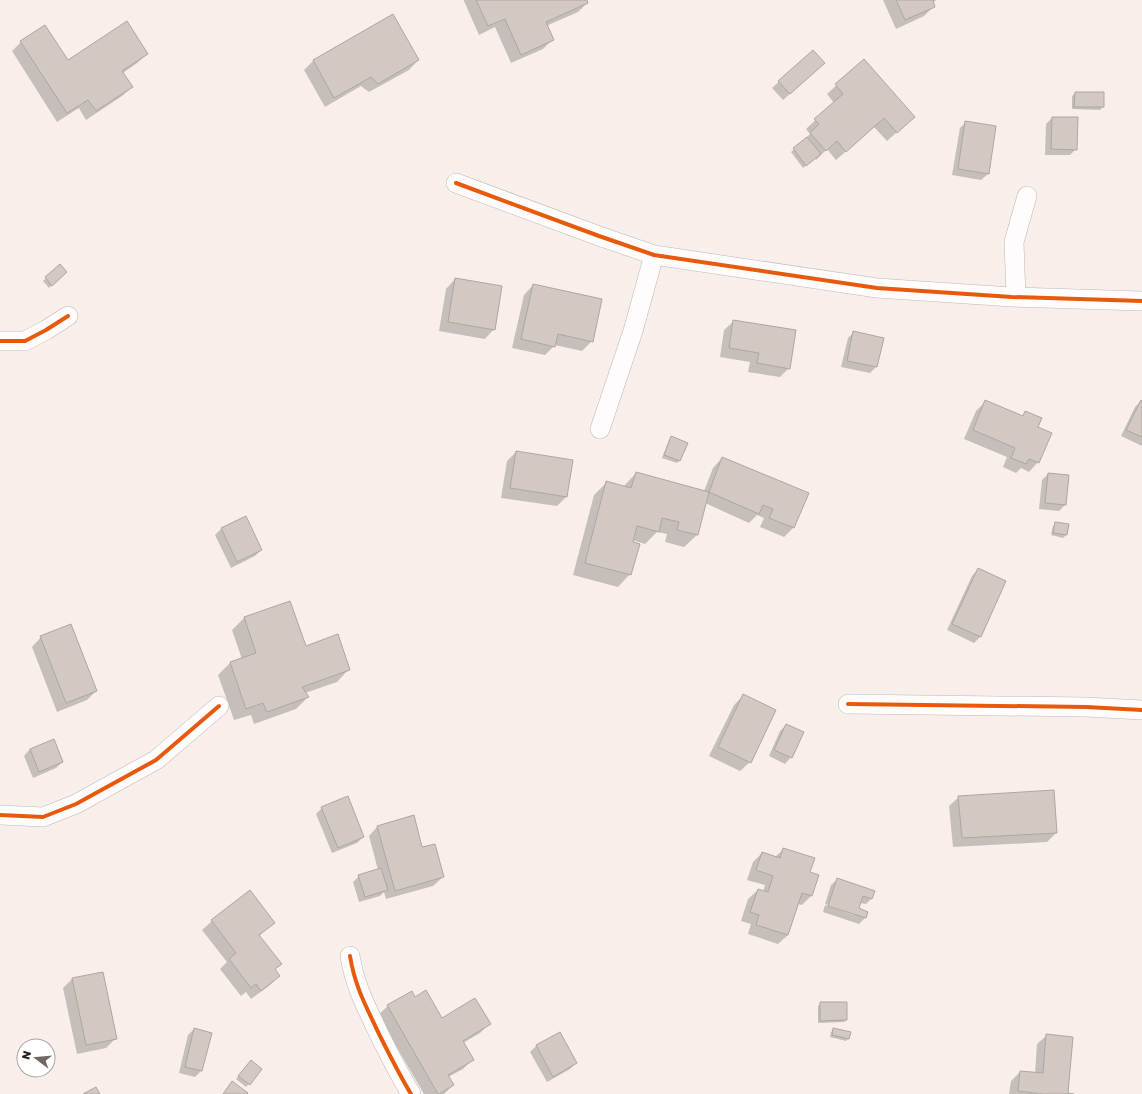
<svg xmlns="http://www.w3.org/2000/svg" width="1142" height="1094" font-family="'Golos Text',sans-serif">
  <rect width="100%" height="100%" fill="#f8eeea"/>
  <path fill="#0003" d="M464,0H586L587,3L578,12L546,26L553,39L543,49L511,63L495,27L479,35L464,1Z
    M883,0H936L933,3L934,6L924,16L896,29Z
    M393,16L418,60L409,70L369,92L361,86L325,107L304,70L313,61Z
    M21,42L68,61L147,54L137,63L123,73L132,87L122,96L86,120L79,108L57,122L12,51Z
    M813,51L818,69L783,100L772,88Z
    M864,60L904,126L887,141L874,127L836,160L827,149L816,160L815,158L803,168L791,152L810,134L806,129L834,103L827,94Z
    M1075,93H1103V107L1100,110L1072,109V96Z
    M1052,118L1076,149L1070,155H1045L1046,124Z
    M966,122L988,174L981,180L952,175L960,128Z
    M60,265L66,272L49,288L43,281Z
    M455,279L494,329L485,339L439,331L446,289Z
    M533,285L592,341L582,351L555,345L545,355L512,348L524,295Z
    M734,321L789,368L780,377L748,372L750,362L720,357L724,330Z
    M854,332L883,338L876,367L870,373L841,367L848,338Z
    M986,401L1021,417L1026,412L1037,428L1038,462L1029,472L1021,468L1016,473L1003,467L1007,457L964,439L976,411Z
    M1141,401L1142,402V446L1121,436L1135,407Z
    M671,437L679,461L677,463L662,458L669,440Z
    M516,452L566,497L557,506L501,498L507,461Z
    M722,458L807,494L793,528L784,537L760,527L764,518L757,515L749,523L705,503L697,535L684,547L665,542L667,534L657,532L645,544L632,540L630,574L618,587L573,575L594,495L606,483L623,487L636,473L704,491L713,468Z
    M1048,474L1065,505L1059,511L1039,509L1042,480Z
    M245,517L261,550L255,556L231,568L215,535L221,529Z
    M1056,523L1068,525L1066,535L1063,538L1051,535L1053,526Z
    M978,569L1005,582L980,637L974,643L947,630L972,576Z
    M289,602L305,647L349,669L337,682L305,693L308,697L296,709L254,724L251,715L234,720L218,675L230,663L242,659L232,630L244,618Z
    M41,637L96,691L87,700L57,712L32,647Z
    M743,696L750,762L740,771L709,756L734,705Z
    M786,725L791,757L785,764L769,756L780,731Z
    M30,749L62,762L56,768L33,778L24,756Z
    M1054,791L1056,833L1047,842L953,847L949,806L959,797Z
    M322,808L363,837L357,843L332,853L316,814Z
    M378,826L422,849L443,877L433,886L386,899L384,892L380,896L359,902L353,882L359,876L378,870L369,836Z
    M784,849L809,873L811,896L802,905L798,904L788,935L778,944L748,934L751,924L741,921L748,899L758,890L763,892L765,885L747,880L753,862L762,853L775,857Z
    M838,879L872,898L866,904L860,903L858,909L865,918L859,924L823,912L825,905L854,915V913L825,904L831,885Z
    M250,891L274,922L259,936L280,964L274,970L279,976L270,985L251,999L246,992L241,996L220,969L227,962L202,930L212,921Z
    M102,973L116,1038L106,1048L77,1054L63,988L72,979Z
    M414,999L442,1019L489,1024L480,1033L463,1043L472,1060L463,1069L448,1077L453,1085L444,1094H424L378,1015L388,1006Z
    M821,1003L846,1020L844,1022L818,1023V1006Z
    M194,1029L201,1071L195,1077L179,1073L188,1035Z
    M834,1029L849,1038L846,1041L830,1037L831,1032Z
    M559,1033L576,1063L570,1069L547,1082L530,1052L536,1046Z
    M1047,1035L1067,1094H1009L1011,1081L1020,1072L1035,1073L1037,1044Z
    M248,1064L261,1069L246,1087L236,1079Z"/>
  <path fill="#d2c9c2" stroke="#aea6a0" d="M476,0H587L588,3L546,22L554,40L521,55L505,19L488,26Z
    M896,0H933L935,7L905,20Z
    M393,14L419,60L378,84L371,77L334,98L313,60Z
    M127,21L148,54L122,71L133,87L96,111L88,100L67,113L20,41L45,25L68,60Z
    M813,50L825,63L790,94L778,81Z
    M864,59L915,117L897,133L884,118L846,152L837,141L826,151L810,133L819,124L814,119L843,94L835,84Z
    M1075,92H1104V107H1074Z
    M1052,117H1078L1077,150L1051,149Z
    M965,121L996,126L989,174L958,169Z
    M807,137L821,154L806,166L793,148Z
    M60,264L67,272L52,286L45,277Z
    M455,278L502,286L495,330L448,322Z
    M533,284L602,299L593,342L558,334L555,347L521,339Z
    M733,320L796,330L790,369L757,363L759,353L729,348Z
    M853,331L884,338L877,367L847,361Z
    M985,400L1023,416L1025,411L1042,418L1038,427L1052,433L1039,463L1029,459L1026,464L1011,458L1015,448L973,430Z
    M1141,400L1142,401V437L1126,430Z
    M671,436L688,443L680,461L664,455Z
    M516,451L573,460L567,497L510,488Z
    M722,457L809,493L794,528L769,518L773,509L763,505L759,514L709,492Z
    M636,472L709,492L698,535L677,530L679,522L662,518L659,532L637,526L633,542L640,544L631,575L585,563L606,481L631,488Z
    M1048,473L1069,475L1066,505L1045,503Z
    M246,516L262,550L237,562L221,528Z
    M1055,522L1069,524L1067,535L1053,533Z
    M978,568L1006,581L981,637L952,624Z
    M290,601L306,646L338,634L350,670L302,687L309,697L267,712L263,703L246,709L230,662L256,653L244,617Z
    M71,624L97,691L66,703L40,636Z
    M743,694L776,710L751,763L718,747Z
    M786,724L804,732L792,758L774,750Z
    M54,739L63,762L39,772L30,749Z
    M1054,790L1057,833L962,838L958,796Z
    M348,796L364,837L338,848L321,807Z
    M414,815L422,847L435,844L444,877L395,891L377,826Z
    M783,848L815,858L810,872L819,875L812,896L802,893L788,935L756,925L759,915L750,912L758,889L768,892L773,876L756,870L762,852L780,858Z
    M381,868L388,890L365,897L358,875Z
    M837,878L875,891L872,899L863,896L859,908L868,912L866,918L828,906Z
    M250,890L275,923L259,935L282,964L275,969L280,976L261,991L256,984L251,988L229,959L236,953L211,920Z
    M103,972L117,1039L86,1045L72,978Z
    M426,990L442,1018L475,998L491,1024L463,1041L474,1060L448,1075L454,1085L439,1094H438L387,1005L412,991L415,997Z
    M820,1002H847V1020L820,1021Z
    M194,1028L212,1033L202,1071L185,1067Z
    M833,1028L851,1032L849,1039L832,1035Z
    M560,1032L577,1063L553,1077L536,1045Z
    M1046,1034L1073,1037L1068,1093L1074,1094H1042L1018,1091L1020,1071L1043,1073Z
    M251,1060L262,1069L250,1085L238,1076Z
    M232,1081L248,1093L247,1094H223Z
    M96,1087L100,1094H83Z"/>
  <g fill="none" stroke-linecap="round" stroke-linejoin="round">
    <defs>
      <path id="minor" d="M456,183L599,236L654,255L877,288L1012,297L1142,301
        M1016,297L1014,242L1027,196
        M0,341H25L46,330L68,316
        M600,429L633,331L654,255
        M848,704L1086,707L1142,710
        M0,815L43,817L76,804L156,760L219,706
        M350,956C355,987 366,1006 379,1034C389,1054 399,1074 411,1094"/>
    </defs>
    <use href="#minor" stroke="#c0b6b2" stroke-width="20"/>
    <use href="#minor" stroke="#fefcfc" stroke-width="19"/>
    <defs>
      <path id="cycleway" d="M456,183L599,236L654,255L877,288L1012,297L1142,301
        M0,341H25L46,330L68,316
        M848,704L1086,707L1142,710
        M0,815L43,817L76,804L156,760L219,706
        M350,956C355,987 366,1006 379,1034C389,1054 399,1074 411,1094"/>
    </defs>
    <use href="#cycleway" stroke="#fff" stroke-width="6"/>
    <use href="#cycleway" stroke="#e8590c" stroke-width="4"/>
  </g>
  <g transform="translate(36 1058) rotate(286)"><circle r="19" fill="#ffffff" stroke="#a9a5a3"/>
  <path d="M0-3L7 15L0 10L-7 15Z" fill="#716763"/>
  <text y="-6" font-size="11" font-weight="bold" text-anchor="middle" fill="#291e1a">N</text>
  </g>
</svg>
